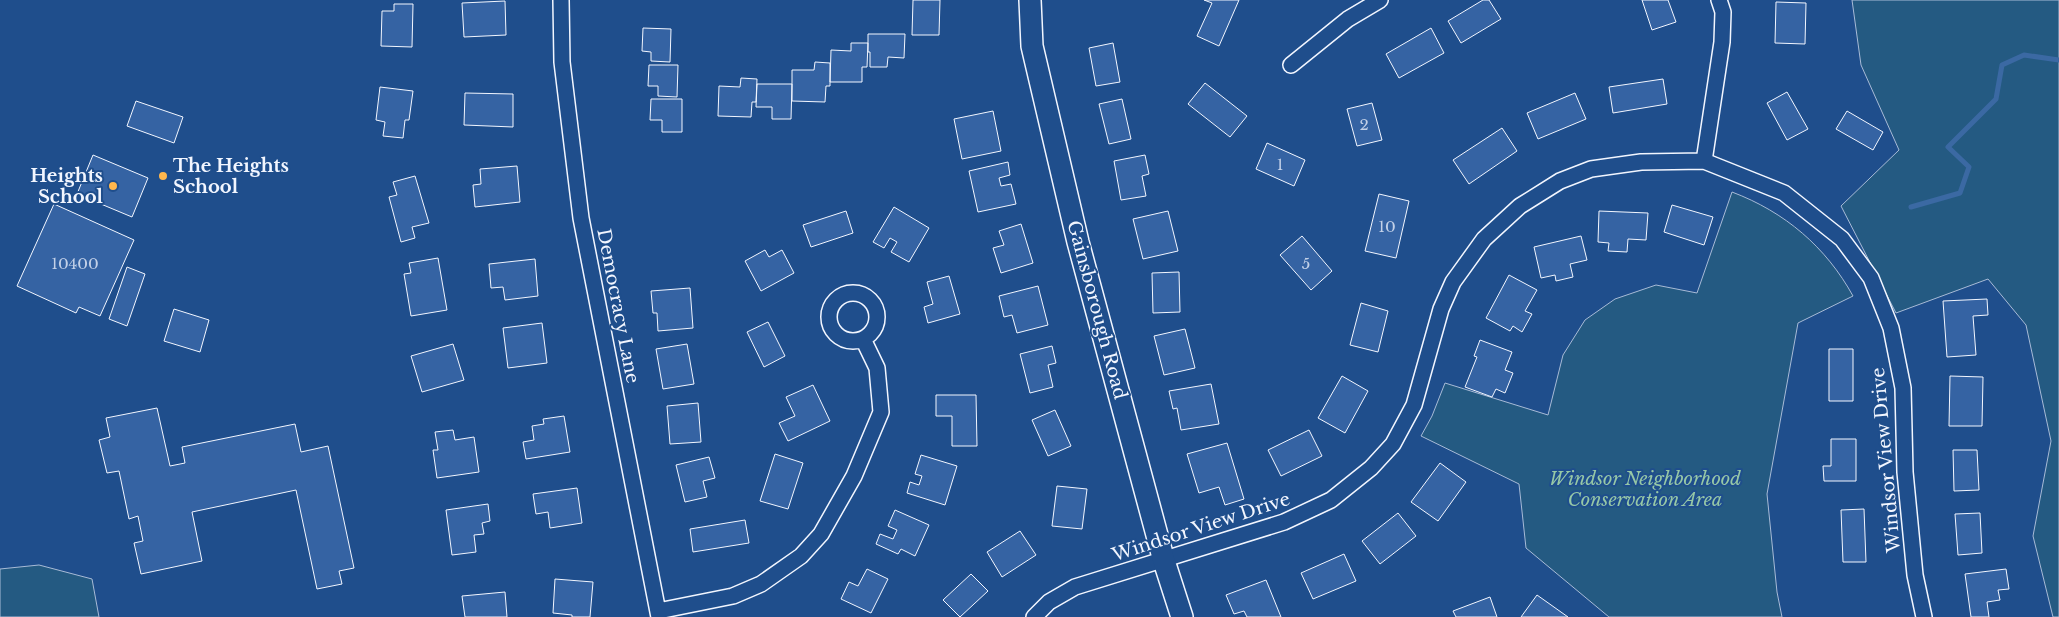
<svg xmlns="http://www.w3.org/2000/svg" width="2059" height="617" font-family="'Libre Baskerville',serif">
  <rect width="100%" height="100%" fill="#1f4e8c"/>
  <path fill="#245a82" stroke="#a8bbd7" d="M1852,0H2059V617H2053L2033,536L2051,441L2026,325L1988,279L1896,313L1841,206L1899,150L1861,65Z
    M1732,192C1785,212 1826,247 1853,296L1798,323L1767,494L1777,592L1782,617H1609L1526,548L1519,484L1421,436L1432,416L1445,383L1548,415L1563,355L1585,320L1615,299L1656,285L1697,293Z
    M39,565L92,579L99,617H0V569Z"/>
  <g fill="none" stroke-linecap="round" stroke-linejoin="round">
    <path stroke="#3b69a3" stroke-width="5" d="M1911,207L1960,193L1969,167L1948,147L1996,99L2002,65L2024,55L2059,60"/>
  </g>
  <path fill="#3563a3" stroke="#f2f6ff" d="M913,0H940L939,35H912Z
    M1204,0H1239L1219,46L1197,36L1212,3Z
    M1483,0H1489L1501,19L1461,43L1448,21Z
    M1642,0H1668L1676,22L1652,30Z
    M505,1L506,35L464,37L462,3Z
    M1776,2L1806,3L1805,44L1775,43Z
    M394,4H413L412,47L381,46L382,11H394Z
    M643,28L671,29L670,62L651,61V52L642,51Z
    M1431,28L1444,53L1399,78L1386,54Z
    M868,34H905L904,58L888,57L887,67H870V52H868Z
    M851,43H868L867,67H862V82H830L831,50L851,51Z
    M1113,43L1120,82L1096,86L1089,48Z
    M815,62L830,63V86H826L825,102L792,101V70H814Z
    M649,65H678L677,97L658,96V86H648Z
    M741,78L757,79L756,102H752L751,117L718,116L719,86L740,87Z
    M1663,79L1667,104L1613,113L1609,87Z
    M1205,83L1247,116L1230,137L1188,104Z
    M757,84H792L791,119H772V107H756Z
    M380,87L413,91L409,120H405L403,138L383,136L385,122L376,120Z
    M1787,92L1808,129L1787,140L1767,103Z
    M465,93L513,94V127L464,125Z
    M1575,93L1586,119L1538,139L1527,113Z
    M651,99H682V132H662V120H650Z
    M1122,99L1131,139L1109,144L1099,104Z
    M136,101L183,117L174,143L127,126Z
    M1372,103L1382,140L1357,146L1347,109Z
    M993,111L1001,151L962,159L954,119Z
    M1847,111L1883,132L1873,150L1836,129Z
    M1502,128L1517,151L1469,184L1453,160Z
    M1267,143L1305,160L1294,186L1256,169Z
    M93,155L148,178L132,217L77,194Z
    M1145,155L1149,174L1142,176L1146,196L1121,200L1114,161Z
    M1008,162L1010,175L999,178L1001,186L1011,184L1016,204L978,212L969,171Z
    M517,166L520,202L475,207L473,185L481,184L480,169Z
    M415,176L429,223L412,227L415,238L401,242L389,197L397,195L393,182Z
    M1379,194L1409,201L1396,258L1365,251Z
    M54,204L134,240L100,316L79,307L76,313L17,286Z
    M1672,205L1713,217L1704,245L1664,232Z
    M894,207L929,228L909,262L891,252L897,242L890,238L884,248L873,242Z
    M846,211L853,233L811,247L803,225Z
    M1168,211L1178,251L1143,259L1133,219Z
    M1599,211L1648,213L1646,240L1628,239L1627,252L1608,251L1609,243L1598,242Z
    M1021,224L1033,263L1001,273L993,248L1004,245L999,231Z
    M1302,236L1332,271L1311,290L1280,255Z
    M1581,236L1587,260L1570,264L1573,277L1556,281L1555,275L1541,278L1534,247Z
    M765,250L769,257L782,250L794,273L761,291L745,261Z
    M438,258L447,310L411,316L404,274L411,273L409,263Z
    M535,259L538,296L505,300L503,287L491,288L489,264Z
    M127,267L145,274L127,326L109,319Z
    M1179,272L1180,312L1153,313L1152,273Z
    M1509,275L1537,290L1525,311L1532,314L1522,332L1513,326L1510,331L1486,318Z
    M949,276L960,314L928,323L924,307L933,304L927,282Z
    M1038,286L1048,325L1017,333L1012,315L1004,317L999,296Z
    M690,288L693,328L658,331L657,313H653L651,291Z
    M1987,299L1988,315L1973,316L1976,355L1947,357L1943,301Z
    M1361,303L1388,311L1378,352L1350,345Z
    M174,309L209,320L200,352L164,341Z
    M768,322L785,356L764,367L747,332Z
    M542,323L547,363L508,368L503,328Z
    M1185,329L1195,368L1164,375L1154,336Z
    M1480,340L1512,352L1505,370L1513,373L1505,393L1496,389L1492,397L1465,387L1477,357L1474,356Z
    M453,344L464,380L422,392L411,356Z
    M687,344L694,384L663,389L656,349Z
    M1052,346L1056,363L1048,365L1053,387L1030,393L1020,354Z
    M1829,349H1853V401H1829Z
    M1342,376L1368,391L1345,433L1318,418Z
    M1950,376L1983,377L1982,426H1949Z
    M1211,384L1219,424L1181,430L1177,408L1173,409L1169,391Z
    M813,385L830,421L788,441L779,423L795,416L786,397Z
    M936,395H976L977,446H952V416H936Z
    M698,403L701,442L670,444L667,406Z
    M157,408L170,466L185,463L182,447L295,424L301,452L328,446L354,568L339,571L342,584L317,589L296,490L192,512L202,561L141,574L134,543L143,541L138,516L129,519L119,471L107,473L99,440L110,437L106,418Z
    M1055,410L1071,446L1048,456L1032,420Z
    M564,416L570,452L526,459L523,442L534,440L532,426L544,424L543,419Z
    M453,430L455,440L474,437L479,472L437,478L433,450H438L435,432Z
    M1309,430L1322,456L1281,476L1268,450Z
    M1831,439H1856V481H1824L1823,466H1831Z
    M1227,443L1244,499L1225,505L1219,487L1199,493L1187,454Z
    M1953,450H1977L1979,490L1954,491Z
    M775,454L803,463L788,509L760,501Z
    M921,455L957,466L945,505L907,493L910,482L919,485L922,476L915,474Z
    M709,457L715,478L703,481L707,497L685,502L676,465Z
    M1440,463L1466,482L1438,521L1411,502Z
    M1057,486L1087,489L1082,529L1052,526Z
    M577,488L582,523L550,528L548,512L536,514L533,494Z
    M488,504L490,521L482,523L484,534L474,535L476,552L452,555L446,510Z
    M1864,509L1866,562H1843L1841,510Z
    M895,510L929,525L915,556L901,549L898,554L876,544L880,534L893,539L897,530L888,526Z
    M1398,513L1416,536L1380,564L1362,541Z
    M1980,513L1982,553L1958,555L1955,514Z
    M745,520L749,543L693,552L690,529Z
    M1020,531L1036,555L1002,577L987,552Z
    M1344,554L1356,581L1313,599L1301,573Z
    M867,569L888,579L871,613L841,599L849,582L858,586Z
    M2006,569L2009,589L1998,590L2000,600L1987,602L1989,617H1971L1965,574Z
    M971,574L988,591L960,617L943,600Z
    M555,579L593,582L590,617H572V615L553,613Z
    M1266,580L1281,617H1247L1244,611L1234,614L1226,595Z
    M505,592L507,617H465L462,596Z
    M1537,595L1568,617H1521Z
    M1490,597L1497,617H1456L1453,611Z"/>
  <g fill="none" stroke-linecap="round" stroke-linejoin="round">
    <defs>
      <path id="street" d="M561,0L562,62L581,218L659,617
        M1291,65L1348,19L1380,0
        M1704,161L1722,42L1723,12L1719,0
        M829 317a24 24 0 1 1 48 0a24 24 0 1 1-48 0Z
        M658,611L733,596L761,584L801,556L821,534L854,476L881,412L877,368L863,339
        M1034,617L1049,602L1075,587L1284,522L1331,500L1371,468L1393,444L1414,405L1441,309L1453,282L1484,239L1520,206L1560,181L1591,169L1641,162L1704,161L1784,193L1842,239L1871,278L1891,328L1903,388L1905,472L1915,575L1924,617"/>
      <path id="secondary" d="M1030,0L1032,46L1078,242L1164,561L1182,617"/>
    </defs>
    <use href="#street" stroke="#f2f6ff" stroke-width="18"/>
    <use href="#secondary" stroke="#f2f6ff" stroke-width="24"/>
    <use href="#street" stroke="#1f4e8c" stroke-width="15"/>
    <use href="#secondary" stroke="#1f4e8c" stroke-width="21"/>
  </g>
  <g fill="#ffb74d" stroke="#1f4e8c" stroke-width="2">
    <circle cx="163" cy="176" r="5"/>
    <circle cx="113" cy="186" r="5"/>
  </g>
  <g text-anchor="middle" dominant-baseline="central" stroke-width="4" stroke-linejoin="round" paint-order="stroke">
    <g font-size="15" fill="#c3d1e8">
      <text x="1364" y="124">2</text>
      <text x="1280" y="164">1</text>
      <text x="1387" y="226">10</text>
      <text x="75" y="263">10400</text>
      <text x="1306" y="263">5</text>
    </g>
    <g font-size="18" font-weight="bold" fill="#f2f6ff" stroke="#1f4e8c" text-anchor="start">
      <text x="173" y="166">The Heights<tspan x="173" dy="21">School</tspan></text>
      <text x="103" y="176" text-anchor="end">Heights<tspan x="103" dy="21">School</tspan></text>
    </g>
    <g font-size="18" fill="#f2f6ff" stroke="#1f4e8c">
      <text transform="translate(618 306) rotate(79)">Democracy Lane</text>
      <text transform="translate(1097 310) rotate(75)">Gainsborough Road</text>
      <text transform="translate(1886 460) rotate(-95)">Windsor View Drive</text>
      <text transform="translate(1201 527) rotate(-18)">Windsor View Drive</text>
    </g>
    <g font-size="18" font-style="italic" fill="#97c8a6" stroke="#1f4e8c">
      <text x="1645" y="479">Windsor Neighborhood<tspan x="1645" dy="21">Conservation Area</tspan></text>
    </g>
  </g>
</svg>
